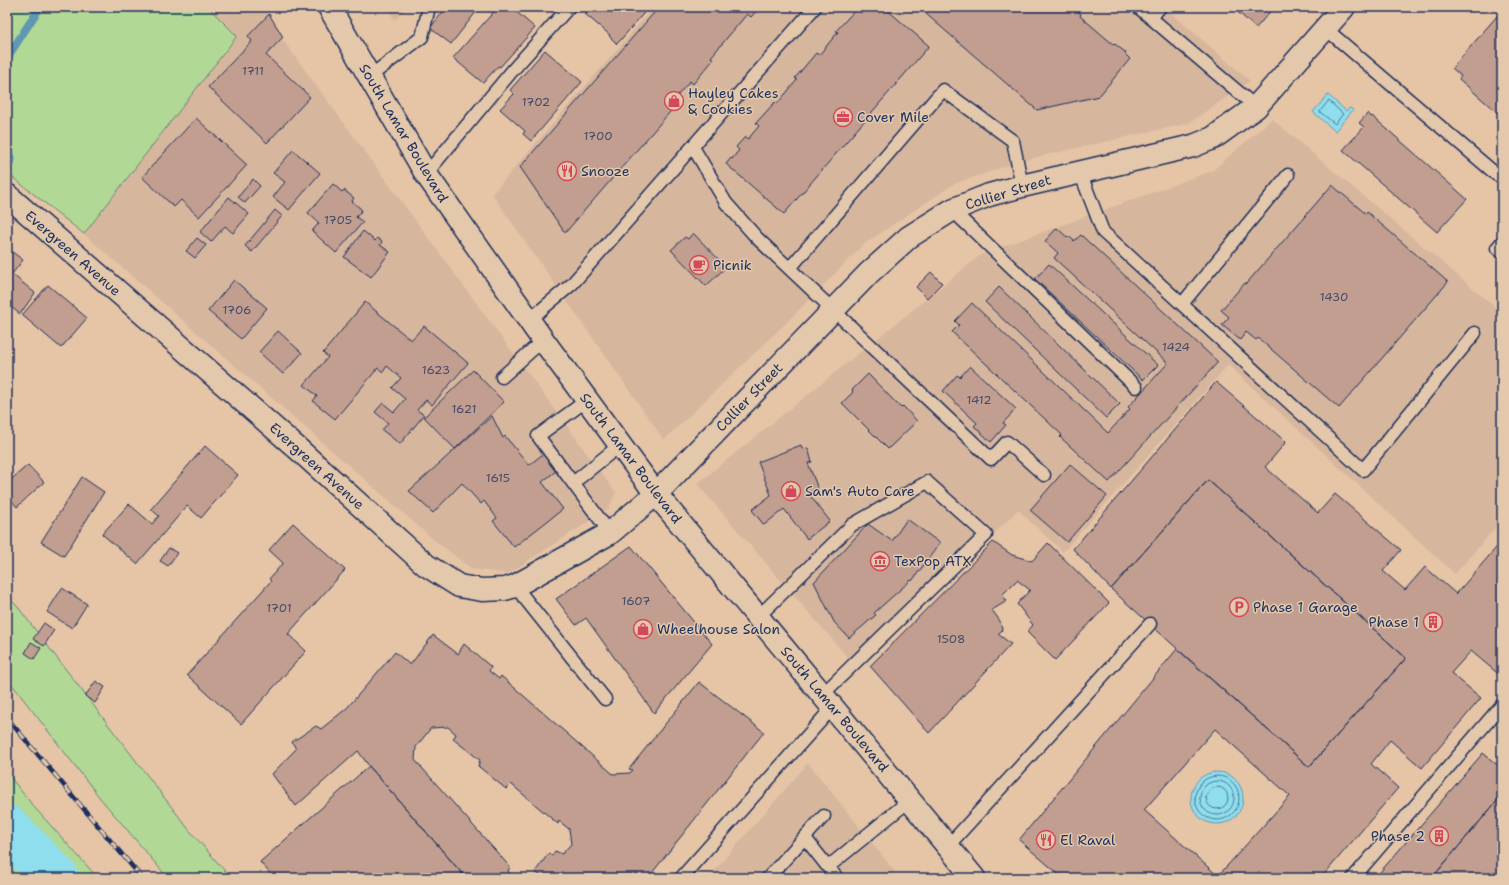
<svg xmlns="http://www.w3.org/2000/svg" width="1509" height="885" font-family="'Shantell Sans',sans-serif">
  <rect width="100%" height="100%" fill="#e6c4a6"/>
  <filter id="ink" filterUnits="userSpaceOnUse"><feTurbulence type="fractalNoise" baseFrequency=".025" numOctaves="2"/><feDisplacementMap in="SourceGraphic" scale="8" xChannelSelector="R" yChannelSelector="G"/><feConvolveMatrix kernelMatrix="1 2 1 2 8 2 1 2 1" color-interpolation-filters="sRGB"/></filter>
  <g filter="url(#ink)">
    <path fill="#d7b69e" d="M208,7H265L274,28L616,493L608,509L508,574L472,569L433,539L84,234L237,36Z
      M387,7H407L395,20Z
      M654,7H1164L1250,81L1189,123L1024,160L954,184L864,244L787,322L664,440L492,194Z
      M1272,119L1502,313V520L1455,574L1228,365L1063,552L1018,510L857,668L697,484L982,254L1212,171Z
      M808,763L900,878H708Z"/>
    <path fill="#b1d894" stroke="#668479" d="M7,7H208L237,36L84,234L7,173Z
      M7,596L17,606L190,831L231,878H168L100,798L7,678Z
      M7,773L34,807L98,878H7Z"/>
    <path fill="#8fdeed" stroke="#6198b4" d="M1328,95L1346,111L1350,108L1353,110L1335,131L1313,112Z
      M1191 798a26 26 0 1 1 52 0a26 26 0 1 1-52 0Z"/>
    <g fill="none" stroke-linecap="round" stroke-linejoin="round">
      <path stroke="#497597" stroke-width="1" d="M1329,101L1343,114L1335,124L1320,112Z
        M1195 798a22 22 0 1 1 44 0a22 22 0 1 1-44 0Z
        M1200 798a17 17 0 1 1 34 0a17 17 0 1 1-34 0Z
        M1206 798a11 11 0 1 1 22 0a11 11 0 1 1-22 0Z"/>
      <path stroke="#6198b4" stroke-width="8" d="M7,58L40,7
        M7,141L11,161"/>
      <path stroke="#8fdeed" stroke-width="46" d="M7,828L56,878"/>
    </g>
    <path fill="#c19e8f" stroke="#1b2f5e" fill-rule="evenodd" d="M442,7H480L451,44L430,28L445,9Z
      M498,7H511L535,28L500,67L498,66L483,83L453,58Z
      M591,7H649L617,44L609,36L610,35L585,14Z
      M659,7H760L751,17L747,14L711,57L714,59L693,84L690,81L672,102L676,105L565,233L520,167Z
      M861,7H884L929,46L784,214L726,164L731,158L732,159L739,150L736,147L745,137L748,139L759,126L756,123L775,102L777,104L797,80L795,78L816,53L819,55L838,32L836,31L856,9L858,10Z
      M918,7H1074L1081,14L1080,16L1114,45L1115,44L1126,53L1125,54L1130,59L1099,96L1037,110Z
      M1232,7H1274L1256,28Z
      M269,14L283,37L266,55L310,97L267,143L208,87L252,41L248,36Z
      M1497,16L1502,21V117L1459,79L1461,76L1452,68Z
      M545,50L582,82L531,141L523,134L525,131L500,109L514,94L510,90Z
      M1368,113L1371,117L1372,116L1467,199L1437,232L1343,150L1364,127L1359,123Z
      M196,118L247,165L199,217L181,200L174,207L142,177Z
      M293,150L320,173L289,210L273,197L285,182L273,173Z
      M253,179L260,186L245,203L238,197Z
      M333,184L342,192L344,190L354,198L352,201L362,210L356,217L363,222L336,253L312,231L319,223L308,213Z
      M1332,185L1366,214L1367,212L1448,282L1339,408L1258,338L1256,340L1246,332L1240,340L1222,325L1229,317L1221,310L1245,283L1246,284Z
      M229,197L249,214L233,233L225,226L211,242L200,232Z
      M275,210L282,216L252,252L245,246Z
      M1057,228L1068,238L1069,236L1074,241L1081,235L1218,362L1109,482L1060,437L1062,435L952,332L959,325L955,321L972,303L1108,433L1130,409L1128,407L1168,363L1054,258L1058,253L1045,241Z
      M363,231L375,241L377,238L382,242L380,245L390,252L371,277L344,257Z
      M693,233L726,267L706,286L671,250L685,237L688,239Z
      M197,238L206,245L195,258L186,251Z
      M7,248L23,260L12,274L35,293L20,314L7,304Z
      M1049,264L1158,365L1143,380L1035,279Z
      M931,272L942,283L927,298L916,287Z
      M234,280L267,308L241,339L208,311Z
      M48,285L87,318L61,348L22,315Z
      M999,287L1120,404L1106,418L985,302Z
      M365,302L411,340L424,326L468,363L432,405L426,400L417,410L424,415L400,444L382,430L388,423L375,412L383,403L394,412L405,399L392,388L401,378L387,366L383,372L378,368L335,419L313,401L317,396L304,385L328,357L323,353Z
      M278,331L302,353L283,374L259,352Z
      M970,366L1016,409L1003,423L1006,425L991,442L974,426L977,423L943,391L957,375L960,377Z
      M473,370L504,402L455,449L424,417Z
      M868,374L901,408L903,406L917,421L888,449L842,403L853,392L852,390Z
      M1216,382L1286,442L1265,467L1318,513L1335,494L1401,550L1383,571L1405,590L1425,567L1456,594L1502,541V677L1471,651L1451,673L1481,698L1422,768L1390,740L1371,764L1398,788L1321,878H1063L1019,840L1177,649L1309,767L1406,658L1208,480L1111,589L1073,549ZM1215,729L1290,796L1218,876L1144,810Z
      M492,416L503,438L505,436L529,465L548,450L561,467L542,482L563,509L514,547L493,521L497,518L484,501L481,504L462,483L433,513L409,491Z
      M801,445L802,449L808,448L812,462L808,463L818,489L808,493L830,521L807,539L784,509L764,525L752,510L771,495L758,462Z
      M205,446L238,475L201,518L187,506L137,564L102,534L129,504L152,524L159,516L151,509Z
      M1070,464L1107,496L1067,542L1030,510Z
      M28,465L44,482L17,507L7,495V483Z
      M82,477L104,492L64,556L41,542Z
      M1208,480L1406,658L1309,767L1111,589Z
      M907,519L940,543L912,581L911,580L874,613L876,615L849,638L834,622L814,582L868,524L892,541Z
      M293,523L345,570L288,634L306,651L241,724L187,675L271,581L269,579L283,563L269,550Z
      M993,542L1012,555L1032,561L1048,543L1109,603L1055,660L1027,632L1033,625L1017,604L1030,590L1017,580L1002,595L1007,601L992,610L1000,621L1002,630L998,634L1011,644L929,733L870,666Z
      M631,546L712,644L654,713L586,618L576,625L556,599Z
      M169,548L177,553L168,566L160,561Z
      M62,588L87,604L72,628L47,612Z
      M44,623L54,630L44,646L33,639Z
      M433,635L458,654L464,644L491,667L489,671L499,679L501,676L613,774L630,773L633,770L629,769L699,682L764,732L648,878H544L535,872L549,853L552,856L555,851L562,854L571,844L569,829L559,821L558,824L511,784L506,789L478,766L480,760L453,739L456,734L448,727L431,728L416,747L415,760L510,867L508,871L514,878H466L369,766L358,751L296,806L272,774L296,749L292,742L316,726L321,729L347,708L395,652L410,665Z
      M31,642L41,648L34,659L25,653Z
      M96,681L105,687L95,703L85,696Z
      M1483,753L1502,769V795L1432,878H1375Z
      M369,766L466,878H274L260,862Z
      M1502,795V878H1432Z"/>
    <g fill="none" stroke-linecap="round" stroke-linejoin="round">
      <defs>
        <path id="lane" d="M1138,7L1256,107
          M1151,18L1160,7
          M1326,29L1497,175
          M369,77L422,37L429,7
          M693,147L726,203L757,238L991,459L1007,442L1044,475
          M1080,172L1103,232L1363,470L1475,333
          M426,174L512,71L569,7
          M952,210L1136,387
          M1502,242L1497,248L1502,252
          M790,268L943,90L1013,141L1022,186
          M1182,304L1288,175
          M529,320L572,284L815,7
          M502,377L543,340
          M587,400L538,436L610,533
          M573,483L620,445
          M515,586L605,699
          M758,617L852,525L927,482L986,535L823,694
          M805,838L828,867
          M948,846L1150,624
          M681,878L833,707
          M768,878L824,816
          M837,878L828,867L910,800
          M1353,878L1502,705"/>
        <path id="secondary" d="M7,195L297,448L426,565L459,586L482,590L505,589L515,586L610,533L656,494L869,273L909,237L952,210L989,195L1022,186L1193,146L1213,138L1256,107L1344,7"/>
        <path id="primary" d="M329,7L426,174L543,340L656,494L974,878"/>
      </defs>
      <use href="#lane" stroke="#1b2f5e" stroke-width="15"/>
      <use href="#secondary" stroke="#1b2f5e" stroke-width="25"/>
      <use href="#primary" stroke="#1b2f5e" stroke-width="25"/>
      <use href="#lane" stroke="#e4c8ab" stroke-width="12"/>
      <use href="#secondary" stroke="#e4c8ab" stroke-width="22"/>
      <use href="#primary" stroke="#e4c8ab" stroke-width="22"/>
      <defs>
        <path id="rail" d="M7,718L142,878"/>
      </defs>
      <use href="#rail" stroke="#1b2f5e" stroke-width="4.5"/>
      <use href="#rail" stroke="#e4c8ab" stroke-width="3" stroke-dasharray="9" stroke-linecap="butt"/>
    </g>
  </g>
  <defs>
    <symbol id="shop-ring" viewBox="-11 -11 22 22"><circle r="9.5" fill="#e4c8ab" stroke="#d1495b" stroke-width="1.5"/><path d="M-5-2.5h2.3a2.7 3.5 0 0 1 5.4 0H5L5.5 6h-11ZM-1.5-2.5h3a1.5 2.3 0 0 0-3 0Z" fill="#d1495b"/></symbol>
    <symbol id="office-ring" viewBox="-11 -11 22 22"><circle r="9.5" fill="#e4c8ab" stroke="#d1495b" stroke-width="1.5"/><path d="M-6-3h4V-5.5h4V-3h4V5H-6ZM-1-4.5V-3h2v-1.5ZM-6 0V1H6V0Z" fill="#d1495b"/></symbol>
    <symbol id="restaurant-ring" viewBox="-11 -11 22 22"><circle r="9.5" fill="#e4c8ab" stroke="#d1495b" stroke-width="1.5"/><path d="M-5-6h1v4h1v-4h1v4h1v-4h1v5L-1.5 .5V6h-2V.5L-5-1ZM5-6V6H3V1.5H1.5Q1.5-4 5-6Z" fill="#d1495b"/></symbol>
    <symbol id="cafe-ring" viewBox="-11 -11 22 22"><circle r="9.5" fill="#e4c8ab" stroke="#d1495b" stroke-width="1.5"/><path d="M-5.5-4.5H6V0H3Q3 3.5 0 3.5H-2.5Q-5.5 3.5-5.5 0ZM3-3.2v2h1.7v-2ZM-6 4.5H4V6H-6Z" fill="#d1495b"/></symbol>
    <symbol id="museum-ring" viewBox="-11 -11 22 22"><circle r="9.5" fill="#e4c8ab" stroke="#d1495b" stroke-width="1.5"/><path d="M0-6L6-3V-2H-6V-3ZM-5-1h2V3h-2ZM-1-1h2V3h-2ZM3-1h2V3H3ZM-6 4H6V6H-6Z" fill="#d1495b"/></symbol>
    <symbol id="parking-ring" viewBox="-11 -11 22 22"><circle r="9.5" fill="#e4c8ab" stroke="#d1495b" stroke-width="1.5"/><path d="M-3.5-5.5H1a3.5 3.5 0 0 1 0 7H-1V5.5H-3.5ZM-1-3.4V-.6H.8a1.4 1.4 0 0 0 0-2.8Z" fill="#d1495b"/></symbol>
    <symbol id="building-ring" viewBox="-11 -11 22 22"><circle r="9.5" fill="#e4c8ab" stroke="#d1495b" stroke-width="1.5"/><path d="M-4-6H4V6H1V3H-1V6H-4ZM-2.5-4.3h1.7v1.8h-1.7ZM.8-4.3h1.7v1.8H.8ZM-2.5-1h1.7V.8h-1.7ZM.8-1h1.7V.8H.8Z" fill="#d1495b"/></symbol>
  </defs>
  <g fill-rule="evenodd">
    <use href="#shop-ring" x="663" y="90" width="22" height="22"/>
    <use href="#office-ring" x="832" y="106" width="22" height="22"/>
    <use href="#restaurant-ring" x="556" y="160" width="22" height="22"/>
    <use href="#cafe-ring" x="688" y="254" width="22" height="22"/>
    <use href="#shop-ring" x="780" y="480" width="22" height="22"/>
    <use href="#museum-ring" x="869" y="550" width="22" height="22"/>
    <use href="#parking-ring" x="1228" y="596" width="22" height="22"/>
    <use href="#building-ring" x="1422" y="611" width="22" height="22"/>
    <use href="#shop-ring" x="632" y="618" width="22" height="22"/>
    <use href="#building-ring" x="1428" y="825" width="22" height="22"/>
    <use href="#restaurant-ring" x="1035" y="829" width="22" height="22"/>
  </g>
  <g text-anchor="middle" dominant-baseline="central" stroke-width="3" stroke-linejoin="round" paint-order="stroke">
    <g font-size="12" fill="#444b6a">
      <text x="253" y="71">1711</text>
      <text x="536" y="102">1702</text>
      <text x="598" y="136">1700</text>
      <text x="338" y="220">1705</text>
      <text x="1334" y="297">1430</text>
      <text x="237" y="310">1706</text>
      <text x="1176" y="347">1424</text>
      <text x="436" y="370">1623</text>
      <text x="979" y="400">1412</text>
      <text x="464" y="409">1621</text>
      <text x="498" y="478">1615</text>
      <text x="636" y="601">1607</text>
      <text x="279" y="608">1701</text>
      <text x="951" y="639">1508</text>
    </g>
    <g font-size="14" fill="#1b2f5e" stroke="#e4c8ab" text-anchor="start">
      <text x="688" y="93">Hayley Cakes<tspan x="688" dy="16">&amp; Cookies</tspan></text>
      <text x="857" y="117">Cover Mile</text>
      <text x="581" y="171">Snooze</text>
      <text x="713" y="265">Picnik</text>
      <text x="805" y="491">Sam's Auto Care</text>
      <text x="894" y="561">TexPop ATX</text>
      <text x="1253" y="607">Phase 1 Garage</text>
      <text x="1419" y="622" text-anchor="end">Phase 1</text>
      <text x="657" y="629">Wheelhouse Salon</text>
      <text x="1425" y="836" text-anchor="end">Phase 2</text>
      <text x="1060" y="840">El Raval</text>
    </g>
    <g font-size="14" fill="#1b2f5e" stroke="#e4c8ab">
      <text transform="translate(404 133) rotate(59)">South Lamar Boulevard</text>
      <text transform="translate(1008 192) rotate(-17)">Collier Street</text>
      <text transform="translate(73 253) rotate(41)">Evergreen Avenue</text>
      <text transform="translate(749 397) rotate(-46)">Collier Street</text>
      <text transform="translate(631 458) rotate(53)">South Lamar Boulevard</text>
      <text transform="translate(317 466) rotate(42)">Evergreen Avenue</text>
      <text transform="translate(835 709) rotate(50)">South Lamar Boulevard</text>
    </g>
  </g>
  <rect width="1509" height="885" fill="none" stroke="#e4c8ab" stroke-width="24"/>
  <rect x="12" y="12" width="1485" height="861" fill="none" stroke="#1b2f5e" stroke-width="1.5" filter="url(#ink)"/>
</svg>
